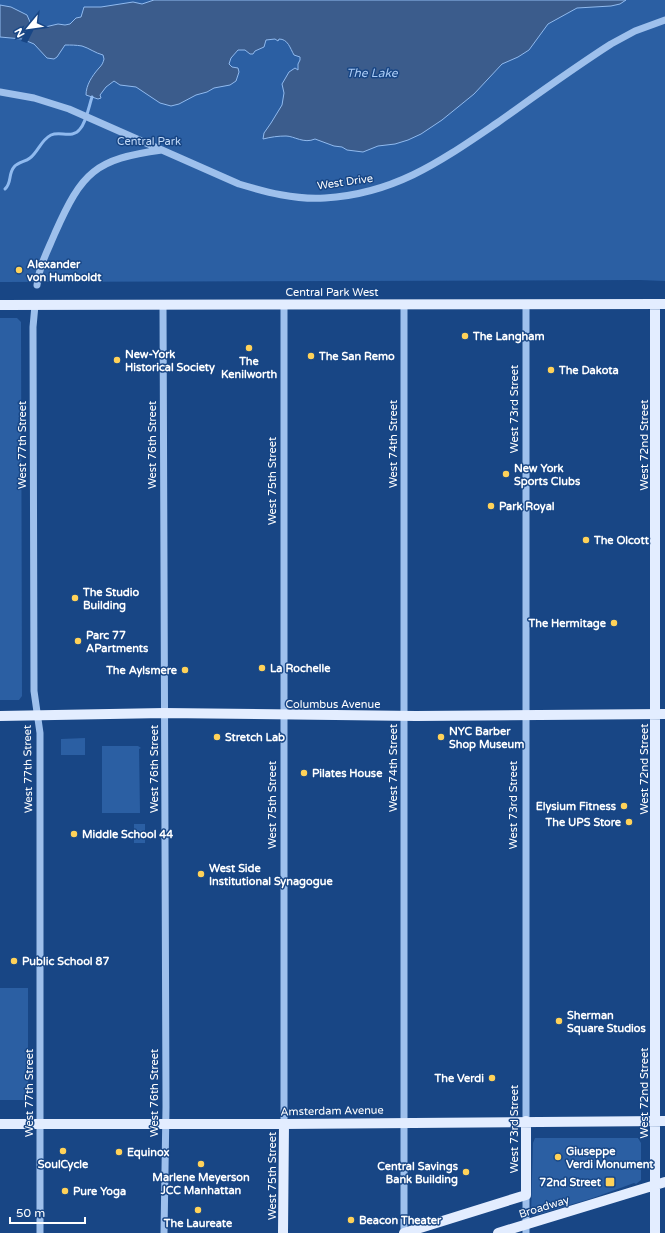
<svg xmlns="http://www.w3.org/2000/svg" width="665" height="1233" font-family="'Varela Round',sans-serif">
  <rect width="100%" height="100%" fill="#184685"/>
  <path fill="#2b5fa3" d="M0,0H665V281L640,280L0,282Z
    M0,318H17L21,322L22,696L19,700H0Z
    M85,738V755H61V739Z
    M102,746H138L141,748L139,749L140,813H102Z
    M134,824H145V843H134Z
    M0,988H28V1100H0Z
    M535,1138H638L641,1143V1180L636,1184L634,1183L593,1198L533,1216L531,1214L533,1143Z"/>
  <path fill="#3b5c8c" stroke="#90baef" d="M154,0H626L620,4L611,6L577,8L548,24L529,50L518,57L502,64L474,94L442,120L421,134L408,140L395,144L378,146L363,152L347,150L342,147L334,146L315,139C304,144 294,136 286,136C278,136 271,137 263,139L264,133L271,123L282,105L284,93L282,84L289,72L295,68L298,70V64L300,60V57L294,55C290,48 288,39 279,39L278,41L275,39L266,40L264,47L255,51L253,54H250L245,50H238L231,58L229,64L232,67L238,68L239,72L236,81L230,85L214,88L207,92L196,95L179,104L171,106L160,103L136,87L120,85L114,81L106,87L100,95L101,98L98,99L86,95C86,85 92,76 99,68C102,65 103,63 104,59L103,55C95,53 89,48 82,46C76,45 71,45 65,45L57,57L54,59L47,58L34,44L22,39L0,37V5L11,7L27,15L30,22L45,27L58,24L65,25L70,24L76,18L81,17L84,7H101L133,2L142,4Z"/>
  <path fill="#184685" d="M31,20L37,23L27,43L21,41Z"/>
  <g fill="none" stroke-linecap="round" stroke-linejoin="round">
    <path stroke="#90baef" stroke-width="3" d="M5,189C12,183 8,174 14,167C18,162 25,162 30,158C38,152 41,140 51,135C60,131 73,139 80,129C86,123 89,106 92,97"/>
    <path stroke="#9ec0ec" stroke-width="7" d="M0,92L34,98L69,109L239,184C266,192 295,200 325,198C395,194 441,161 497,123C535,96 572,69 611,44L635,31L665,20
      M37,285C39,266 48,250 55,233C82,172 95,159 162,150
      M163,304L166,1107L164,1233
      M284,304V1124
      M404,304V1233
      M35,305L33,327L34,691L40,733V1233
      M526,1121V304
      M526,1195V1233"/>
    <path stroke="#e3edff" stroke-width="10" d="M655,304V1233
      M0,305L665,304
      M0,716L164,713L416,716L665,714
      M0,1124H284L665,1121
      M283,1233L284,1124
      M404,1233L526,1195V1121
      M498,1233L665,1182"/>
  </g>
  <g fill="#ffd259" stroke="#184685" stroke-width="1.5">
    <circle cx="19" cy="270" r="4"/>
    <circle cx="465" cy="336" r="4"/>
    <circle cx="249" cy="348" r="4"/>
    <circle cx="311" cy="356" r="4"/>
    <circle cx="117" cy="360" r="4"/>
    <circle cx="551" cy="370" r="4"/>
    <circle cx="506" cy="474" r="4"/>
    <circle cx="491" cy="506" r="4"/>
    <circle cx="586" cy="540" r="4"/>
    <circle cx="75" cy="598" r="4"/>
    <circle cx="614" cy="623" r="4"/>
    <circle cx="78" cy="641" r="4"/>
    <circle cx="262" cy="668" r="4"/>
    <circle cx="185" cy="670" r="4"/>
    <circle cx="217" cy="737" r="4"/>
    <circle cx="441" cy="737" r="4"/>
    <circle cx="304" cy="773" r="4"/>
    <circle cx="624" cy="806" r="4"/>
    <circle cx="629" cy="822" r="4"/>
    <circle cx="74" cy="834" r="4"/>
    <circle cx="201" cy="874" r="4"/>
    <circle cx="14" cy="961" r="4"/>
    <circle cx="559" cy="1021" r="4"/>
    <circle cx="492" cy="1078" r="4"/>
    <circle cx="63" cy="1151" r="4"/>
    <circle cx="119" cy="1152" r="4"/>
    <circle cx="558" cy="1157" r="4"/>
    <circle cx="201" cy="1164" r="4"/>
    <circle cx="466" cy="1172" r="4"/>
    <rect x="605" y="1177" width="10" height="10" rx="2"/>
    <circle cx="65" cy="1191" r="4"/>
    <circle cx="198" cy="1210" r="4"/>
    <circle cx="351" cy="1220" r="4"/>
  </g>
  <g text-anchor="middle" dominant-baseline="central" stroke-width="3" stroke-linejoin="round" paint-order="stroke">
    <g font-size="11" fill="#c3dbf9" stroke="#184685">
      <text x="149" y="141">Central Park</text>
    </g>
    <g font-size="11" fill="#fff" stroke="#184685">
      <text transform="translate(345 182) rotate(-8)">West Drive</text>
      <text x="332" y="292">Central Park West</text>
      <text transform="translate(514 409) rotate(-90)">West 73rd Street</text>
      <text transform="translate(393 444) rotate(-90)">West 74th Street</text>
      <text transform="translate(22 445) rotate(-90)">West 77th Street</text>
      <text transform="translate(152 445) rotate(-90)">West 76th Street</text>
      <text transform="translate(644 445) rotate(-90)">West 72nd Street</text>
      <text transform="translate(272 481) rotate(-90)">West 75th Street</text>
      <text x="333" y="704">Columbus Avenue</text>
      <text transform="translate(393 768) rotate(-90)">West 74th Street</text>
      <text transform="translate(28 769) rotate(-91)">West 77th Street</text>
      <text transform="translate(154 769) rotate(-90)">West 76th Street</text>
      <text transform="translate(644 769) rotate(-90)">West 72nd Street</text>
      <text transform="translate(272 805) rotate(-90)">West 75th Street</text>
      <text transform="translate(513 805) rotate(-90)">West 73rd Street</text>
      <text transform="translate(29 1093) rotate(-90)">West 77th Street</text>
      <text transform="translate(154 1093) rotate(-90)">West 76th Street</text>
      <text transform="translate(644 1093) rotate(-90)">West 72nd Street</text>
      <text transform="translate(332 1111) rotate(-1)">Amsterdam Avenue</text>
      <text transform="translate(514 1129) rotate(-90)">West 73rd Street</text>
      <text transform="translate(272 1176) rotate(-90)">West 75th Street</text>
      <text transform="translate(544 1207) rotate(-17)">Broadway</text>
    </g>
    <g font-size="11" font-weight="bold" fill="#fff" stroke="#184685" text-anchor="start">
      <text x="27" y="264">Alexander<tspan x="27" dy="13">von Humboldt</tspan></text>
      <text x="473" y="336">The Langham</text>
      <text x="125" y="354">New-York<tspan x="125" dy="13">Historical Society</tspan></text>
      <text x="319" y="356">The San Remo</text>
      <text x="249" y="361" text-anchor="middle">The<tspan x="249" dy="13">Kenilworth</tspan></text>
      <text x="559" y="370">The Dakota</text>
      <text x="514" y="468">New York<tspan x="514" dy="13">Sports Clubs</tspan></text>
      <text x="499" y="506">Park Royal</text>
      <text x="594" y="540">The Olcott</text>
      <text x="83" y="592">The Studio<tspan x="83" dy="13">Building</tspan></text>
      <text x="606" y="623" text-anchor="end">The Hermitage</text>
      <text x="86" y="635">Parc 77<tspan x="86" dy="13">APartments</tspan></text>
      <text x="270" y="668">La Rochelle</text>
      <text x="177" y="670" text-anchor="end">The Aylsmere</text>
      <text x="449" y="731">NYC Barber<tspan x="449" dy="13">Shop Museum</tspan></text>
      <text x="225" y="737">Stretch Lab</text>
      <text x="312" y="773">Pilates House</text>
      <text x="616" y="806" text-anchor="end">Elysium Fitness</text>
      <text x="621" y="822" text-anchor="end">The UPS Store</text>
      <text x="82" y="834">Middle School 44</text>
      <text x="209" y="868">West Side<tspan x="209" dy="13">Institutional Synagogue</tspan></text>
      <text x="22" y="961">Public School 87</text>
      <text x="567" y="1015">Sherman<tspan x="567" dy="13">Square Studios</tspan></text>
      <text x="484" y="1078" text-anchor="end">The Verdi</text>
      <text x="566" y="1151">Giuseppe<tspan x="566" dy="13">Verdi Monument</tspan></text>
      <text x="127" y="1152">Equinox</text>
      <text x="63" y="1164" text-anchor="middle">SoulCycle</text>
      <text x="458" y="1166" text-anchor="end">Central Savings<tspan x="458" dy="13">Bank Building</tspan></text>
      <text x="201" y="1177" text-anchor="middle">Marlene Meyerson<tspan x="201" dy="13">JCC Manhattan</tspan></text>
      <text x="601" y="1182" text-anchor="end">72nd Street</text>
      <text x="73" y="1191">Pure Yoga</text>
      <text x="359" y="1220">Beacon Theater</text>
      <text x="198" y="1223" text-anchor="middle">The Laureate</text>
    </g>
    <g font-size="12" font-style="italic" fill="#a9caf4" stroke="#184685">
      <text x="372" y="73">The Lake</text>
    </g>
  </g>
  <g transform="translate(28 28) rotate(241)" stroke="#184685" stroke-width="3" paint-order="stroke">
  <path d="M0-3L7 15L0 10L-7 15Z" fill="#ffffff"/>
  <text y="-6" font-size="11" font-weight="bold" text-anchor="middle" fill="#ffffff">N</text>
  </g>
  <path d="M10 1217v6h75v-6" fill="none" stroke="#ffffff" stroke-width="2"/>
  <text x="16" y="1217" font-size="12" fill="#ffffff" stroke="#184685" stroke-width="3" paint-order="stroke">50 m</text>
</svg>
